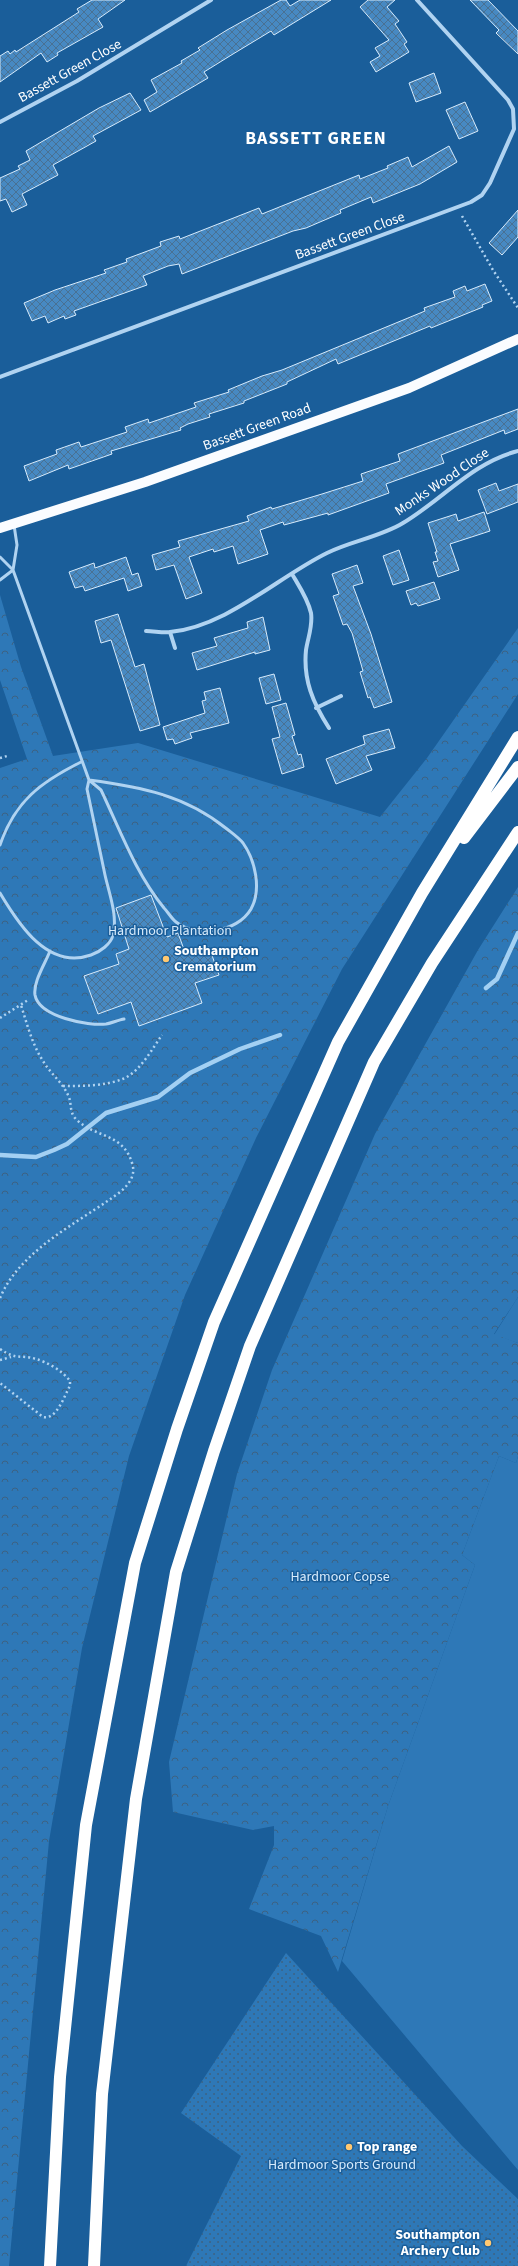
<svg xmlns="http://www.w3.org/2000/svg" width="518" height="2266" font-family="'Source Sans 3',sans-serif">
  <defs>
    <pattern id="forest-crowns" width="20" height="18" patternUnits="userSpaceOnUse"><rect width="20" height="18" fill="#2e78b7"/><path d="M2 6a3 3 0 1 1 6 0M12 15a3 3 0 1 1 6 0" fill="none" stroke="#3d6282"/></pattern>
    <pattern id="park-dots" width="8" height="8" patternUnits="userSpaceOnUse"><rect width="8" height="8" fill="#2e78b7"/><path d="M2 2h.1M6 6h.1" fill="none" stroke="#3d6282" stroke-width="1.8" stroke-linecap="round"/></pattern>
    <pattern id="building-cross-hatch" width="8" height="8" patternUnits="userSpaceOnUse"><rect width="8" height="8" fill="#4789c2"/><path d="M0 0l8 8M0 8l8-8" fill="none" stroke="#497193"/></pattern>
  </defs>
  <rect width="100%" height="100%" fill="#1a5e9a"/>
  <path fill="#2e78b7" d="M518,1297V1343L494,1335Z
    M499,1456L516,1463L518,1456V2170L342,1961L388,1806L475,1565L462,1555Z"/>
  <path fill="url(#forest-crowns)" d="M0,595L21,667L53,756L138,743L380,817L427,758L518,628V694L342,969L256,1138L185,1295L129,1456L82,1648L49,1841L9,2266H0V768L27,759L0,680Z
    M518,887V1297L494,1334L518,1343V1456L516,1463L499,1456L462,1555L475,1565L388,1806L338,1972L321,1936L249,1909L274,1845V1826L253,1830L173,1812L169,1762L237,1474L272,1370L375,1134L478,950Z"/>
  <path fill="url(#park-dots)" d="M286,1953L462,2146L518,2199V2266H186L241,2156L181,2113Z"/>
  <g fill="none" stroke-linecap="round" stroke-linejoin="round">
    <path stroke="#a3d0f3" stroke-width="4.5" d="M486,988L497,979L518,933
      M0,1155L36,1157L54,1150L67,1144L106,1113L158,1097L190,1073L240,1049L280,1035"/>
  </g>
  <path fill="url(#building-cross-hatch)" stroke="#d7ebfc" d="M92,0H125L98,19L103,27L57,53L58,55L47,62L41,53L0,82V56L8,51L10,54L15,50L16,52L79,12L77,9Z
    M281,0H286L290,6L300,0H331L274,35L271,31L233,54L204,72L208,78L150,112L144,100L157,92L151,80L182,63L181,61L200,50L198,48L227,30Z
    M368,0H395L387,7L399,21L395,24L407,42L404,44L409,52L376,72L370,62L380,56L375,48L389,40L360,7Z
    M470,0H488L518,31V54L496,33L499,30Z
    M434,73L441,93L416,102L409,83Z
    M130,93L141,110L93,136L96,141L53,165L58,175L22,194L27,205L12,212L6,199L0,201V178L20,169L18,166L30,160L26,151L99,108Z
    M465,102L478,131L459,139L446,110Z
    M449,146L457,162L420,184L373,203L371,197L340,210L341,213L306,228L293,231L182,274L179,264L168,266L143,276L147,285L74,311L76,315L65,319L64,316L48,323L45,316L32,321L24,303L55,290L106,273L104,270L127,262L126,259L161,246L160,242L179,236L180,239L259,208L262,214L359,175L360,179L388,168L387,166L408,157L412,167Z
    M518,210V237L502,255L489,243Z
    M485,284L492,301L482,305L483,307L431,328L430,326L338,364L336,359L287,382V384L244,401V403L209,414L210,417L188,424L180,428L181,430L111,451L112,454L69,469L68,465L29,481L24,466L57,454L56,450L79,442L81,447L127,432L125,427L148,419L149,423L196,407L194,403L229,392L228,390L262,376L282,370L425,311L424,308L455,297L453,291L465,286L467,291Z
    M518,409V429L505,434L504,430L441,455L444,463L386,484L389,493L328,515V513L284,525L283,522L260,530L268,554L238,564L233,546L214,552L213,549L189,557L202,593L186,599L174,565L156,570L152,555L180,547L178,541L249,521L247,516L271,507L272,509L322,494L363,481L361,474L400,461L398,454Z
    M496,483L499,491L518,484V502L487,514L478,490Z
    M484,512L490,531L450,544L459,570L438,577L433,562L438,561L435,552H437L428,523L456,514L458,521Z
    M399,550L409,580L393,585L383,556Z
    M126,557L132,575L138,573L142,586L128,591L124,578L85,591L83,586L75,588L69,572L94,563L95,568Z
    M357,565L363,583L353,586L371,634L392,702L374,708L370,697L368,698L360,672L363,671L352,633L347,624L343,625L333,596L339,594L332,574Z
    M434,582L440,599L418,606L416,603L411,605L406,591Z
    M118,614L135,667L144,664L160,725L140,731L111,640L101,643L95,621Z
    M263,617L270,650L255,654V652L197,670L192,653L217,646L214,638L248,628L247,622Z
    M274,674L281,700L266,704L259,678Z
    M220,688L229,723L190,733L192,738L175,744L173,739L167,740L163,727L205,713L202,701L206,700L204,692Z
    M286,703L295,735L292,736L298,755L301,754L304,767L282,774L272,739L280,737L272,707Z
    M389,729L395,748L366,756L372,770L336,784L326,759L365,744L363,736Z
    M151,895L167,937L178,933L186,955L209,947L219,975L195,983L202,1003L139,1026L131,1002L98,1014L84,976L119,964L116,954L129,949L116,908Z"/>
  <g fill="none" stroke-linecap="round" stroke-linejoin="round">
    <path stroke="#b0d3f1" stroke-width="2.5" stroke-dasharray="2 3" stroke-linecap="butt" d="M462,216L493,270L518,308
      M0,758L7,756
      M0,1018L28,1000
      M63,1086C83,1086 107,1086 125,1078C141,1070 152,1049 162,1035
      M0,1298C19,1253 70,1227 109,1200C121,1192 138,1180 132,1163C123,1132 93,1138 75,1118C69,1111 72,1102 68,1095C62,1082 50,1073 43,1061C32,1044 27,1024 21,1005
      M0,1349C18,1361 20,1354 36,1359C47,1362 63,1371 70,1381V1386C64,1396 57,1420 43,1417L0,1383
      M0,1360L11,1357"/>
    <path stroke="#b0d3f1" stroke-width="3" d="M0,557L13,570L89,780L101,790C120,830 136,874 164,908C168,912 171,918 176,922C196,938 237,933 251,909C262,889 255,860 243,843C239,838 232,833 227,829C185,795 141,787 89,780
      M0,580L13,570L17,545L14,525
      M0,845C15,801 41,782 81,762
      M0,893C19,925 48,970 91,955C100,952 111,944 113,935C118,916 109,893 105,875C99,846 93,818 87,789L89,780
      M50,951C45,964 33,982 35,995C39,1017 88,1026 106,1024C112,1023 118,1020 124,1019"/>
    <path stroke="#b0d3f1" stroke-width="4" d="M0,122L77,81L211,0
      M0,377L471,202L482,195L490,183L514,129L513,109L508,100L417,0
      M292,574C299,586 308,599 311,613C313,626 308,637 306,650C303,680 313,703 329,728
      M146,631C154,631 163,633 170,632C226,627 278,577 327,553C351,541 380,537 403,523C442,500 473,462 518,451
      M170,632L175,648
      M316,708L341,696"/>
    <path stroke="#fafcff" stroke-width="10" d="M0,528L145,482L409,388L518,339"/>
    <path stroke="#fff" stroke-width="12" d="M464,838L518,767
      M50,2266L60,2077L86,1825L135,1563L177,1429L214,1322L338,1042L422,893L518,737
      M94,2266L102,2094L136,1799L176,1572L214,1451L250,1346L374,1062L432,963L518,832"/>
  </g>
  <g fill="#ffc870" stroke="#1a5e9a" stroke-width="1.5">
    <circle cx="166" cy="959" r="4"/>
    <circle cx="349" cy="2147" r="4"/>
    <circle cx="488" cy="2243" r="4"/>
  </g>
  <g text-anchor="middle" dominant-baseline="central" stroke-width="3" stroke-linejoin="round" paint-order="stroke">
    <g font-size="14" fill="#fff" stroke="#1a5e9a">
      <text transform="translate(70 71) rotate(-29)">Bassett Green Close</text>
      <text transform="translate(350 236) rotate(-20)">Bassett Green Close</text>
      <text transform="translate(257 427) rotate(-20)">Bassett Green Road</text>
      <text transform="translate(442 482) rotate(-34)">Monks Wood Close</text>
    </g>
    <g font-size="14" fill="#d7ebfc" stroke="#1a5e9a">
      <text x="170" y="931">Hardmoor Plantation</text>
      <text x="340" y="1577">Hardmoor Copse</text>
      <text x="342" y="2165">Hardmoor Sports Ground</text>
    </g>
    <g font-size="14" font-weight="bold" fill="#fff" stroke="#1a5e9a" text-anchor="start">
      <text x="174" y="951">Southampton<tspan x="174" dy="16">Crematorium</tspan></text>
      <text x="357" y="2147">Top range</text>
      <text x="480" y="2235" text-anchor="end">Southampton<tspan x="480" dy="16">Archery Club</tspan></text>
    </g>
    <g font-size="18" font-weight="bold" letter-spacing="1" fill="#fff" stroke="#1a5e9a">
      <text x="316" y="138">BASSETT GREEN</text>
    </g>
  </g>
</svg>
